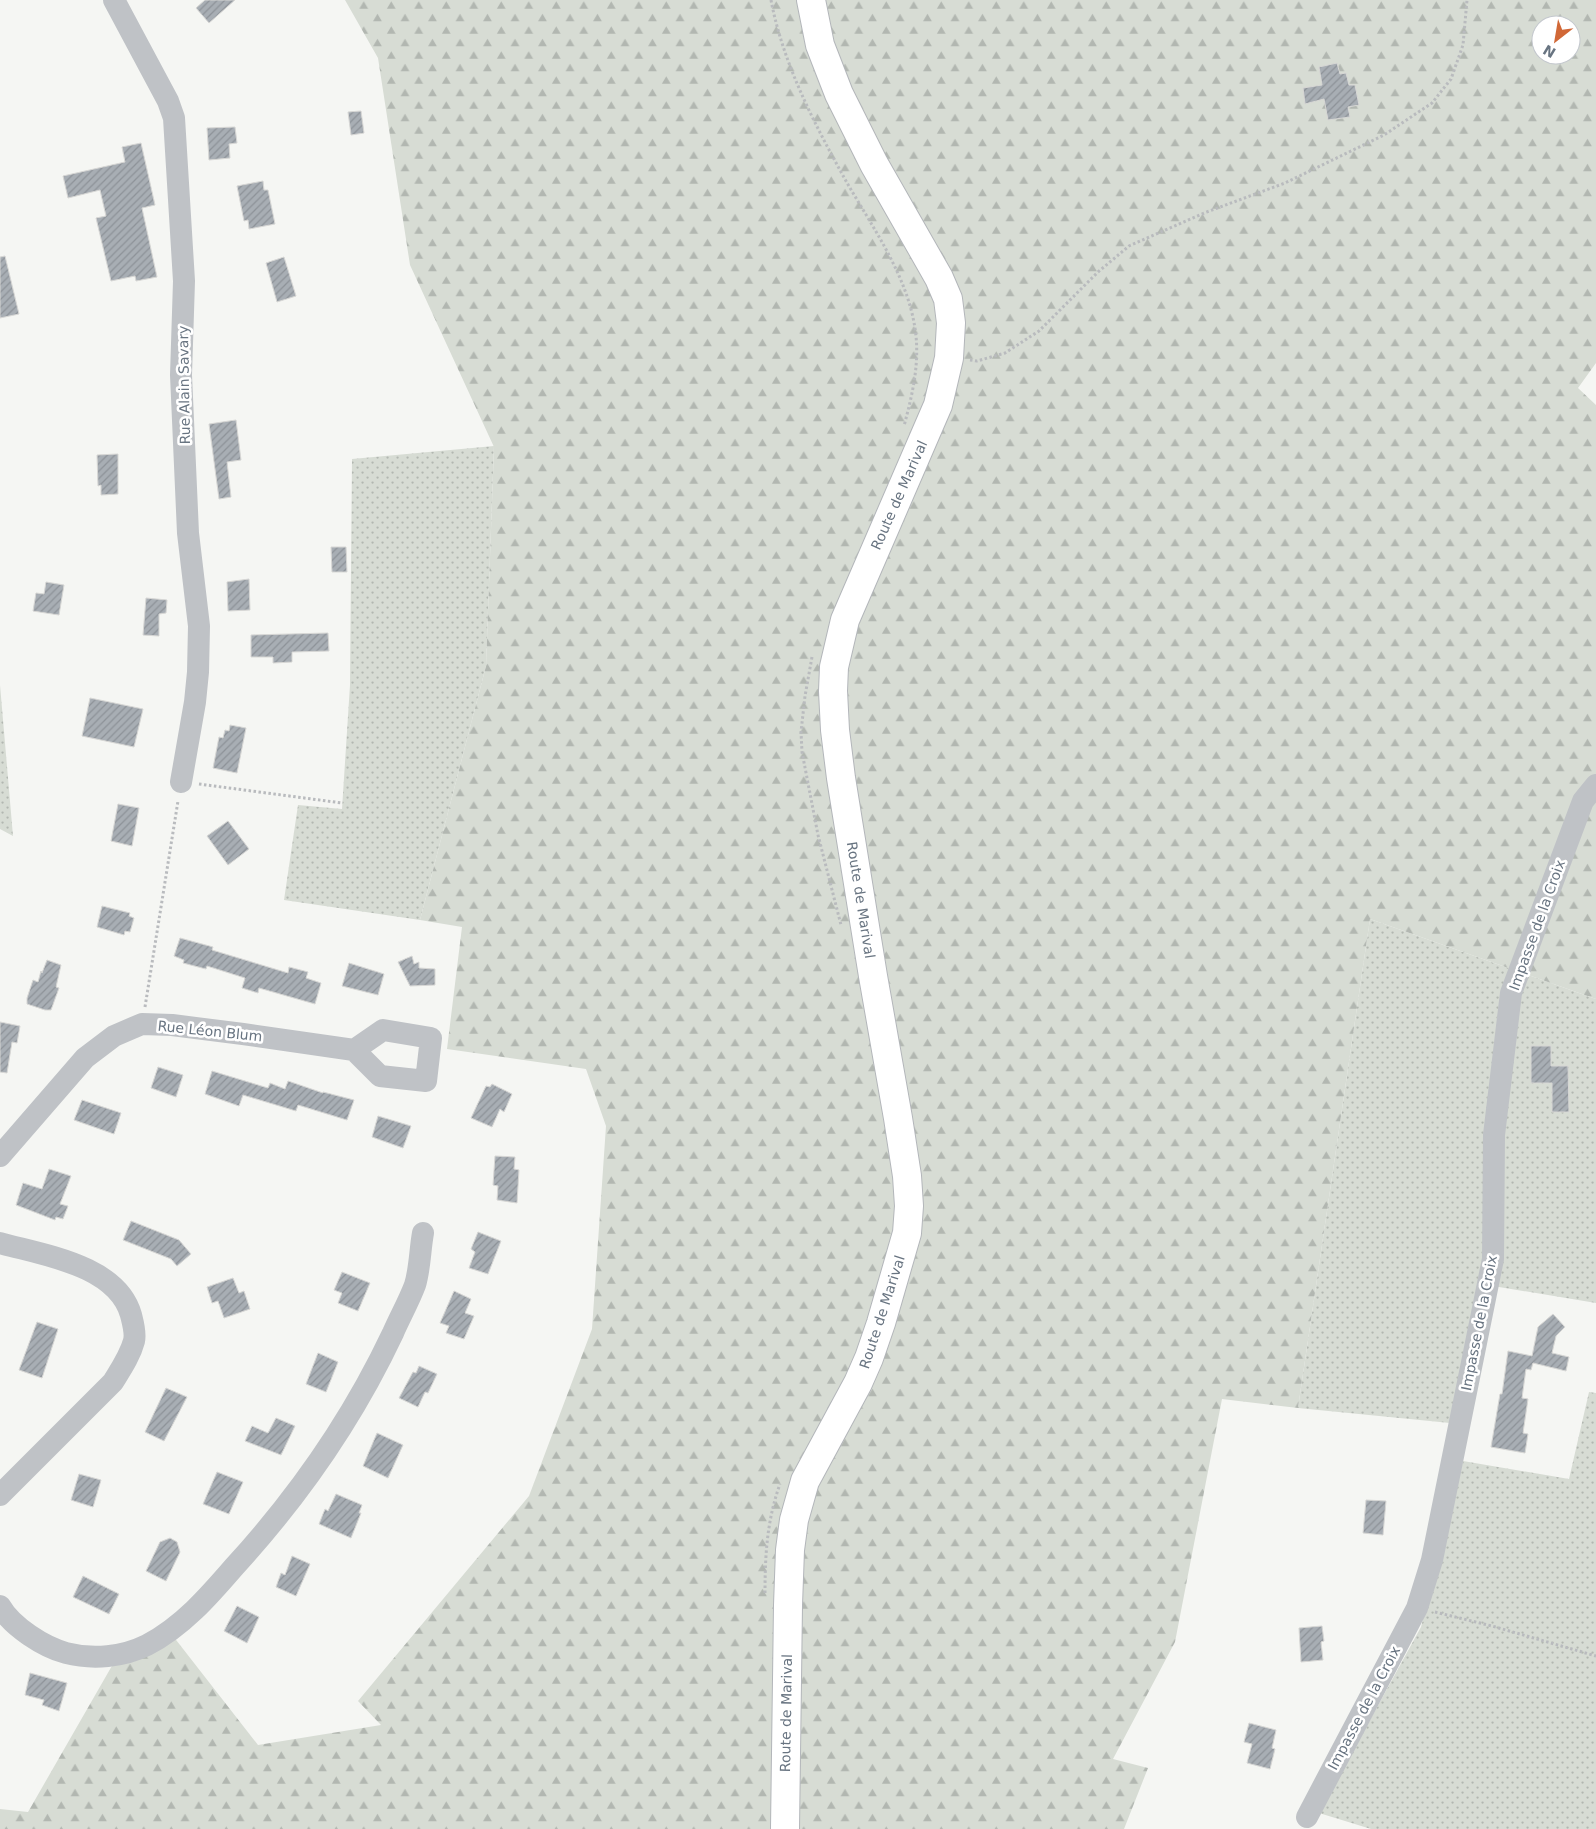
<svg xmlns="http://www.w3.org/2000/svg" width="1596" height="1829" font-family="'DejaVu Sans',sans-serif">
  <defs>
    <pattern id="grass-dots" width="8" height="8" patternUnits="userSpaceOnUse" patternTransform="scale(1.25)"><rect width="8" height="8" fill="#d7dcd4"/><path d="M2 2h.1M6 6h.1" fill="none" stroke="#b2b7b1" stroke-width="1.8" stroke-linecap="round"/></pattern>
    <pattern id="forest-firs" width="22" height="20" patternUnits="userSpaceOnUse" patternTransform="scale(1.25)"><rect width="22" height="20" fill="#d7dcd4"/><path d="M5 1l3.5 6h-7zM16 11l3.5 6h-7z" fill="#b2b7b1"/></pattern>
    <pattern id="building-hatch" width="6" height="6" patternUnits="userSpaceOnUse" patternTransform="scale(1.25)"><rect width="6" height="6" fill="#a8aeb4"/><path d="M-1 1l2-2M0 6l6-6M5 7l2-2" fill="none" stroke="#8d9298"/></pattern>
  </defs>
  <rect width="100%" height="100%" fill="#f5f6f3"/>
  <path fill="url(#grass-dots)" d="M494,446L486,666L420,920L284,900L298,805L342,809L350,685L352,459Z
    M0,685L13,836L0,829Z
    M1370,919L1596,999V1303L1481,1284L1450,1423L1298,1408Z
    M1589,1392L1596,1393V1829H1371L1319,1813L1421,1627L1463,1461L1569,1479Z"/>
  <path fill="url(#forest-firs)" fill-rule="evenodd" d="M345,0H1596V363L1578,388L1596,405V999L1370,919L1298,1408L1222,1399L1175,1642L1113,1759L1148,1768L1124,1829H0V1809L28,1812L113,1664L173,1636L258,1745L381,1725L358,1701L529,1496L592,1329L606,1126L586,1069L447,1049L462,927L420,920L486,666L494,447L410,265L378,58ZM1541,25H1571V55H1541Z"/>
  <path fill="url(#building-hatch)" stroke="#d7d7d5" d="M205,0H235L209,23L196,8Z
    M1337,63L1340,74L1346,73L1349,85H1355L1359,105L1348,107L1350,117L1328,120L1324,99L1305,104L1303,88L1322,85L1319,67Z
    M361,111L364,133L351,135L348,112Z
    M235,127L237,143L229,144L230,158L209,160L207,128Z
    M141,143L155,205L142,208L157,277L136,281L135,276L111,281L96,218L106,216L100,190L68,198L63,176L125,162L122,147Z
    M263,181L264,190H268L275,224L249,229L248,220L244,221L237,186Z
    M5,256L19,314L0,318V257Z
    M284,257L296,296L277,302L266,263Z
    M236,420L241,460L227,462L231,497L219,499L209,424Z
    M118,454V494L101,495V485L98,486L97,455Z
    M331,547H346L347,572H332Z
    M249,579L250,610L228,611L227,582Z
    M46,582L64,585L59,615L33,611L36,593L44,594Z
    M146,598L167,600L166,613L159,614V636L143,635Z
    M328,633L329,651L292,652V662L273,663V657H251V635Z
    M90,698L143,709L134,747L82,736Z
    M230,725L246,728L237,773L213,768L219,737L223,738L225,730L229,731Z
    M118,804L139,808L132,846L111,841Z
    M228,821L249,849L228,865L207,836Z
    M102,906L130,913L129,916L134,918L130,932L125,931L124,935L97,927Z
    M180,938L213,947L212,950L288,973L289,967L308,972L306,978L321,983L315,1004L259,988L258,993L242,988L245,978L207,966L206,969L183,963L184,960L174,956Z
    M412,956L414,964L419,962V968L435,969V985L410,986L398,962Z
    M47,960L61,965L56,987L59,988L51,1010H45L27,1004V998L33,980L38,982L41,971L42,973Z
    M349,963L384,974L378,995L342,986Z
    M0,1022L20,1026L17,1043L12,1042L7,1073L0,1072Z
    M1531,1046H1551V1066H1568L1569,1112H1552V1083H1531Z
    M158,1067L183,1075L176,1097L151,1088Z
    M212,1071L268,1088L270,1083L285,1089L288,1081L323,1093V1092L354,1100L347,1120L298,1105L296,1111L243,1095L239,1106L205,1094Z
    M492,1084L512,1094L504,1112L500,1109L492,1127L471,1118L486,1086L490,1087Z
    M82,1100L121,1113L114,1134L74,1120Z
    M378,1116L411,1126L403,1148L372,1137Z
    M495,1156L515,1157L514,1169L519,1170L517,1203L497,1200L498,1186L493,1185Z
    M49,1169L71,1176L60,1204L68,1206L63,1219L56,1217L55,1220L16,1205L23,1183L42,1189Z
    M131,1221L179,1240L191,1254L177,1266L171,1259L123,1240Z
    M478,1232L501,1241L488,1274L469,1268L475,1252L471,1249Z
    M342,1272L370,1283L358,1311L338,1303L342,1293L334,1290Z
    M233,1278L239,1293L244,1291L250,1309L224,1318L218,1301L212,1303L207,1287Z
    M454,1291L471,1299L465,1313L474,1316L464,1339L446,1333L449,1326L440,1323Z
    M1553,1314L1565,1327L1556,1336L1552,1353L1569,1357L1566,1371L1533,1363L1531,1370L1526,1369L1522,1398L1528,1399L1523,1433L1528,1434L1525,1453L1491,1447L1500,1394H1502L1508,1351L1532,1356L1538,1327Z
    M37,1322L58,1329L42,1378L19,1370Z
    M318,1353L338,1362L326,1392L306,1384Z
    M419,1366L437,1374L428,1393L425,1392L418,1407L399,1398L413,1372L416,1373Z
    M166,1388L187,1397L164,1441L145,1432Z
    M276,1418L295,1426L281,1455L245,1441L252,1426L268,1433Z
    M377,1433L403,1445L388,1478L363,1466Z
    M217,1472L243,1482L229,1514L203,1504Z
    M79,1474L101,1480L93,1507L71,1500Z
    M336,1494L362,1505L359,1513H361L351,1538L319,1524L325,1509L328,1511Z
    M1366,1500L1386,1501L1383,1535L1363,1533Z
    M170,1538L177,1542L180,1552L166,1581L146,1571L160,1542Z
    M292,1556L310,1564L296,1596L276,1587L281,1573L285,1575Z
    M83,1576L119,1594L109,1614L73,1597Z
    M237,1606L259,1617L247,1643L224,1631Z
    M1322,1626L1324,1641L1321,1642L1323,1660L1301,1662L1299,1628Z
    M30,1673L67,1683L59,1711L42,1705L44,1700L25,1695Z
    M1249,1723L1276,1730L1272,1748L1275,1749L1270,1769L1247,1763L1252,1744L1244,1742Z"/>
  <g fill="none" stroke-linecap="round" stroke-linejoin="round">
    <defs>
      <path id="major" d="M785,1829L788,1605L790,1550L794,1520L805,1481L858,1383L869,1358L881,1323L907,1233L909,1206L907,1176L898,1118L873,976L841,778L835,730L833,691L834,667L845,620L938,405L949,358L951,323L948,299L939,278L874,164L839,94L820,45L811,0"/>
    </defs>
    <use href="#major" stroke="#b3b6ba" stroke-width="30"/>
    <path stroke="#b9bbbe" stroke-width="3" stroke-dasharray="2.5 2.5" stroke-linecap="butt" d="M771,0C783,64 815,125 846,181C874,230 910,279 916,336C919,367 912,396 904,426
      M970,360L977,361L1005,353L1039,331L1098,272L1129,246L1204,213L1285,183L1384,135L1432,103L1451,79L1463,45L1467,0
      M812,657L805,696L801,732L802,752L818,835L841,925
      M199,784L342,803
      M145,1007L178,801
      M765,1593C765,1555 767,1520 780,1484
      M1435,1612L1492,1626L1596,1656"/>
    <path stroke="#bfc2c6" stroke-width="22" d="M114,0L168,101L174,118L184,281L181,375L188,533L199,626L198,672L195,702L181,782
      M0,1156L85,1058L114,1036L142,1024L172,1025L243,1034L354,1050L380,1076L426,1081L431,1038L383,1030L354,1050
      M0,1243C43,1255 117,1265 131,1315C133,1323 136,1333 134,1341C130,1356 121,1369 113,1382L0,1495
      M0,1606C12,1627 44,1647 66,1653C93,1660 123,1657 147,1645C182,1627 209,1596 234,1567C299,1496 352,1420 393,1333C400,1317 409,1301 415,1285C420,1269 420,1249 423,1233
      M1307,1817L1417,1608L1432,1560L1493,1259L1494,1135L1511,993L1583,801L1596,785"/>
    <use href="#major" stroke="#fff" stroke-width="28"/>
  </g>
  <g text-anchor="middle" dominant-baseline="central" stroke-width="5" stroke-linejoin="round" paint-order="stroke">
    <g font-size="14" fill="#687481" stroke="#fff">
      <text transform="translate(184 385) rotate(-91)">Rue Alain Savary</text>
      <text transform="translate(899 495) rotate(-66)">Route de Marival</text>
      <text transform="translate(861 900) rotate(81)">Route de Marival</text>
      <text transform="translate(1537 925) rotate(-70)">Impasse de la Croix</text>
      <text transform="translate(210 1031) rotate(6)">Rue Léon Blum</text>
      <text transform="translate(882 1312) rotate(-72)">Route de Marival</text>
      <text transform="translate(1479 1323) rotate(-79)">Impasse de la Croix</text>
      <text transform="translate(1364 1708) rotate(-62)">Impasse de la Croix</text>
      <text transform="translate(786 1713) rotate(-89)">Route de Marival</text>
    </g>
  </g>
  <g transform="translate(1556 40) rotate(211)"><circle r="24" fill="#ffffff" stroke="#c3c7cd"/>
  <path d="M0-4L9 19L0 12L-9 19Z" fill="#d16837"/>
  <text y="-8" font-size="14" font-weight="bold" text-anchor="middle" fill="#687481">N</text>
  </g>
</svg>
